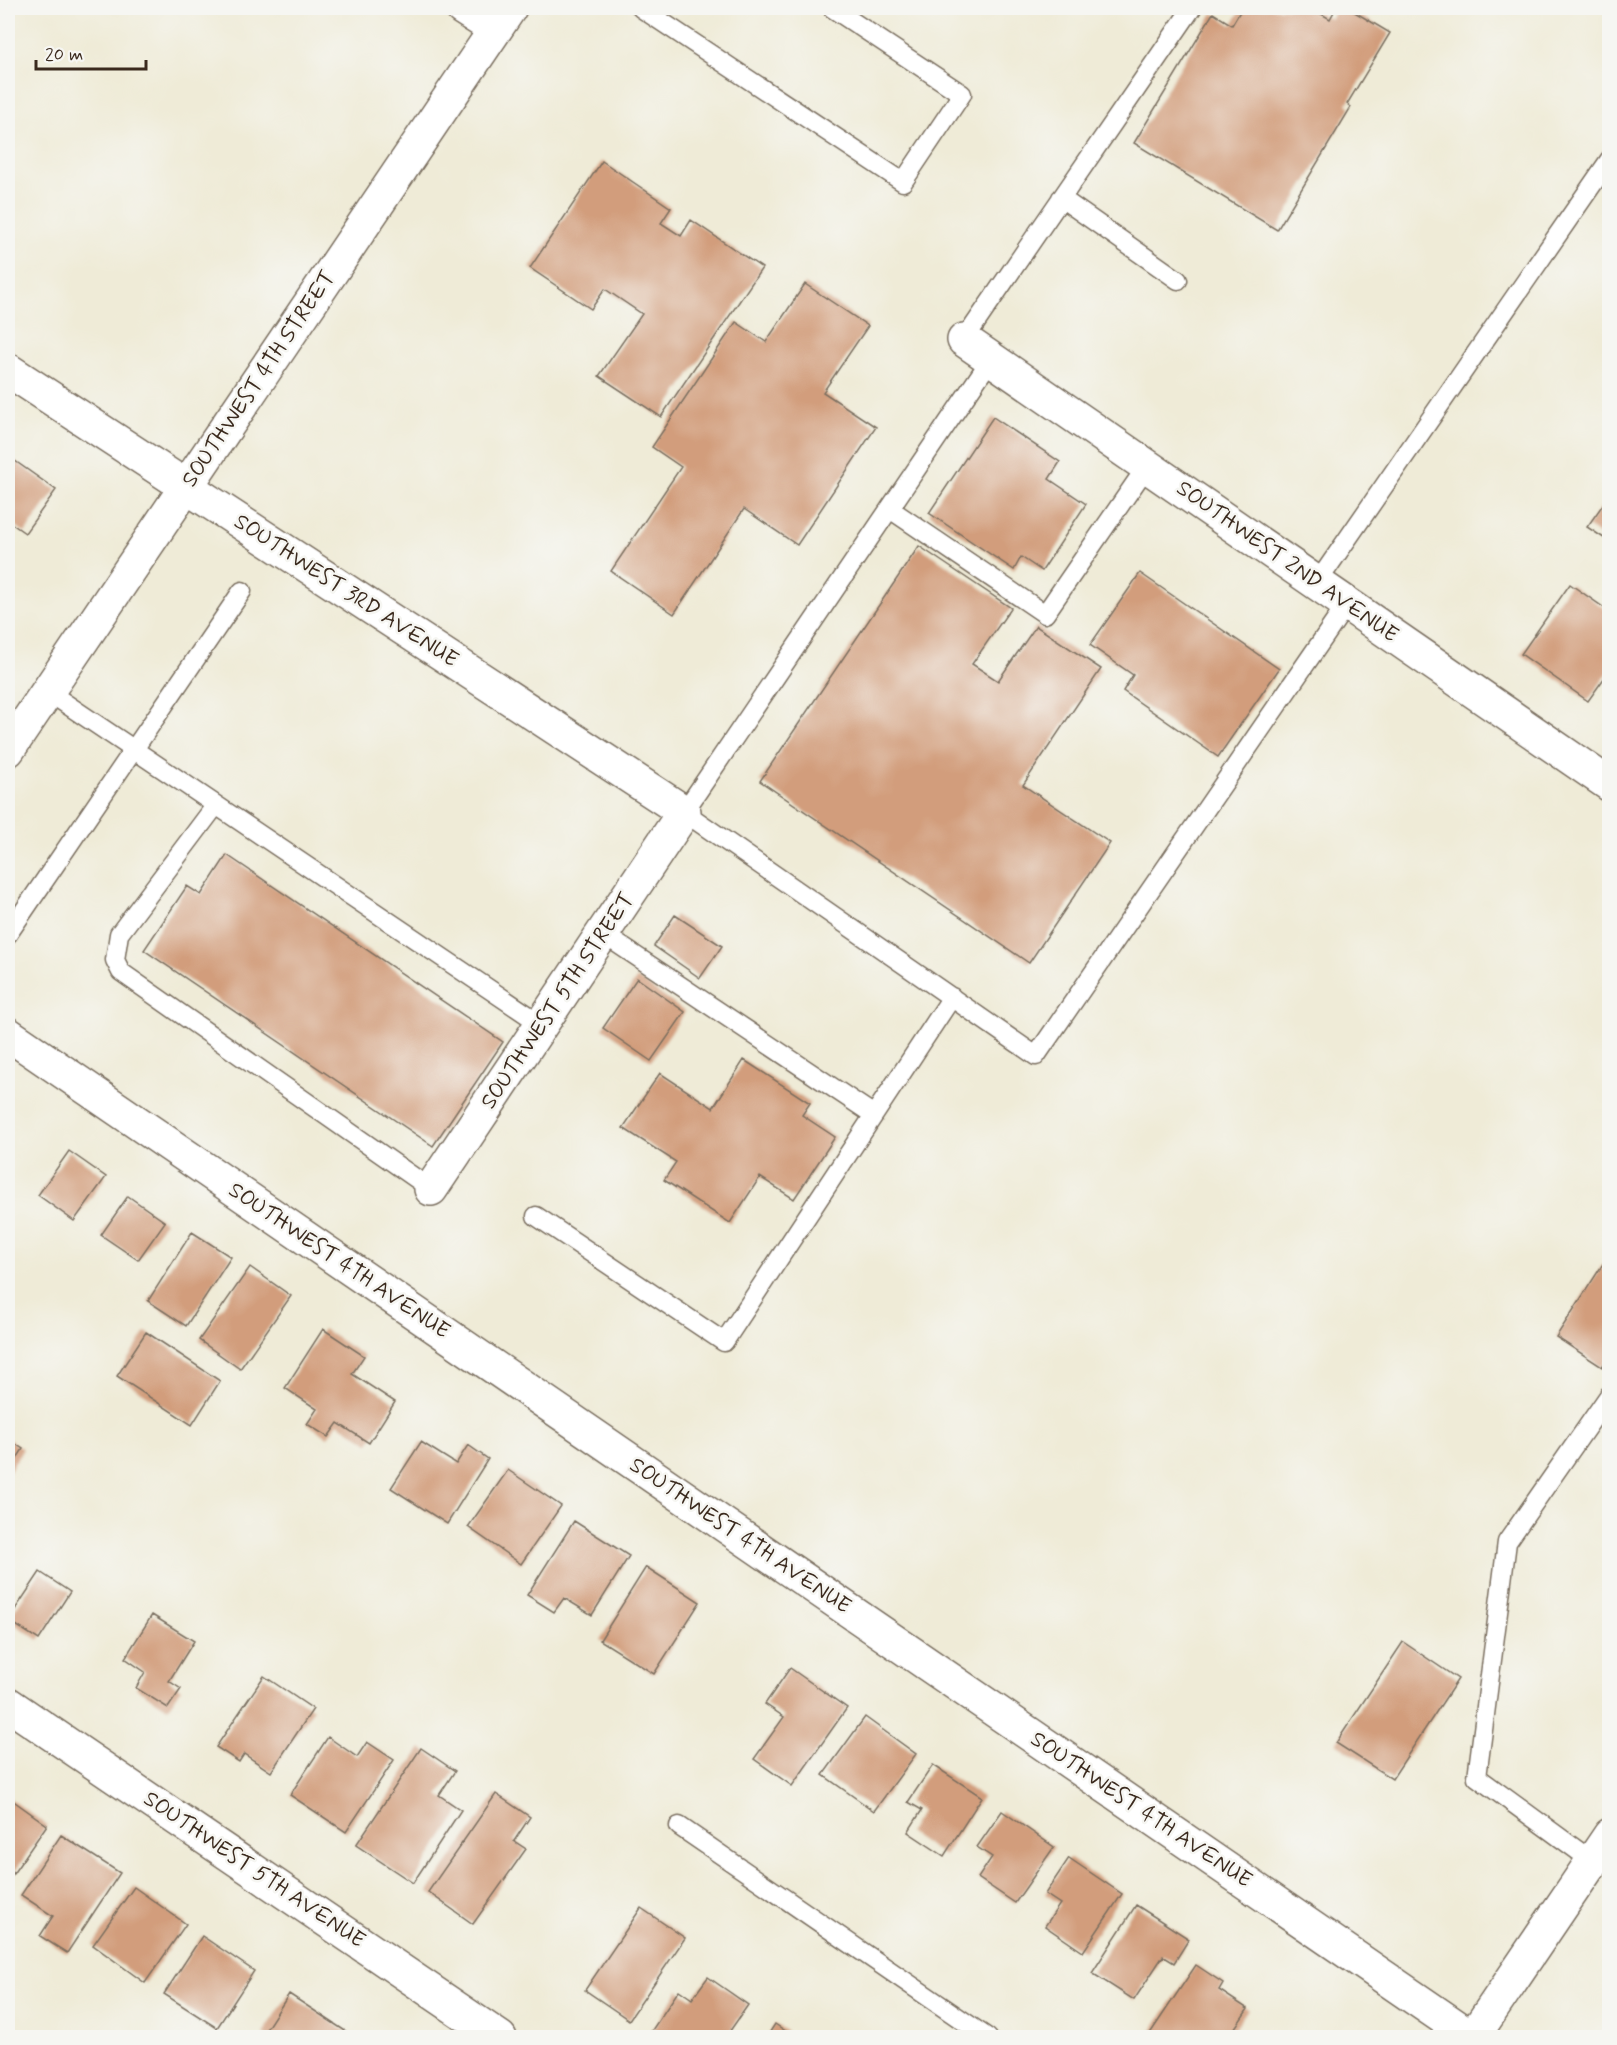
<svg xmlns="http://www.w3.org/2000/svg" width="1617" height="2045" font-family="Mynerve,sans-serif">
  <rect width="100%" height="100%" fill="#f6f6f2"/>
  <filter id="ink" filterUnits="userSpaceOnUse"><feTurbulence type="fractalNoise" baseFrequency=".0167" numOctaves="2"/><feDisplacementMap in="SourceGraphic" scale="12" xChannelSelector="R" yChannelSelector="G"/><feConvolveMatrix kernelMatrix="1 2 1 2 8 2 1 2 1" color-interpolation-filters="sRGB"/></filter>
  <filter id="wash" filterUnits="userSpaceOnUse"><feTurbulence type="fractalNoise" baseFrequency=".008" numOctaves="4" result="noise"/><feDisplacementMap in="SourceGraphic" scale="24" xChannelSelector="R" yChannelSelector="G"/><feGaussianBlur stdDeviation="1.35" result="paint"/><feColorMatrix in="noise" values="0 0 0 0 0 0 0 0 0 0 0 0 0 0 0 0 0 1.4 0 .05"/><feComposite in="paint" operator="in"/></filter>
  <g filter="url(#wash)">
    <rect width="100%" height="100%" fill="#efebd7"/>
    <g id="blocks">
      <path fill="#d29d7b" d="M1242,8H1311L1330,19L1336,8H1348L1390,33L1347,104L1351,107L1277,230L1134,143L1213,13L1232,25Z
        M602,161L671,208L661,223L681,236L691,220L762,268L661,417L599,376L642,314L605,289L591,309L530,268Z
        M805,284L868,326L823,392L876,427L797,545L744,509L674,614L611,571L681,467L652,447L736,322L766,342Z
        M993,417L1060,462L1049,479L1086,504L1042,571L1021,557L1014,570L929,513Z
        M8,456L56,490L25,533L8,521Z
        M1604,503L1610,507V542L1587,527Z
        M919,546L1011,608L972,664L998,681L1036,626L1101,669L1023,785L1110,843L1029,963L760,781Z
        M1140,573L1279,669L1218,757L1123,691L1133,675L1090,645Z
        M1570,584L1610,612V670L1588,701L1521,654Z
        M227,855L503,1042L433,1146L144,950L187,886L201,895Z
        M675,915L722,946L700,978L654,946Z
        M637,978L685,1012L651,1061L603,1028Z
        M744,1060L810,1103L802,1115L835,1137L794,1199L760,1177L730,1223L664,1180L676,1162L623,1128L660,1073L713,1108Z
        M69,1151L106,1177L74,1221L38,1195Z
        M128,1196L165,1222L138,1260L101,1235Z
        M192,1232L231,1257L186,1326L148,1301Z
        M1610,1253V1355L1602,1367L1556,1337Z
        M250,1267L291,1296L240,1369L199,1340Z
        M323,1329L364,1356L352,1374L395,1402L369,1443L338,1423L328,1437L307,1424L317,1409L285,1388Z
        M146,1332L220,1381L192,1425L117,1376Z
        M8,1439L23,1449L8,1473Z
        M421,1442L456,1464L468,1445L488,1459L447,1524L391,1488Z
        M508,1470L561,1506L521,1564L468,1527Z
        M574,1521L629,1556L592,1615L564,1598L554,1612L527,1595Z
        M646,1567L700,1602L654,1674L600,1640Z
        M40,1572L70,1592L39,1640L8,1620Z
        M152,1615L194,1641L169,1681L181,1689L168,1708L136,1688L145,1672L125,1658Z
        M1403,1642L1458,1679L1392,1779L1336,1743Z
        M790,1668L847,1708L792,1786L754,1759L784,1717L765,1704Z
        M264,1676L313,1709L271,1772L244,1754L239,1762L216,1747Z
        M865,1717L916,1754L874,1811L823,1775Z
        M328,1737L357,1757L367,1742L394,1760L346,1832L290,1795Z
        M421,1748L455,1771L439,1795L461,1810L413,1883L356,1845Z
        M933,1765L982,1797L944,1856L908,1832L922,1810L908,1802Z
        M496,1794L530,1817L514,1841L526,1849L473,1924L428,1892Z
        M8,1797L47,1825L8,1881Z
        M1002,1811L1054,1847L1015,1903L978,1878L992,1857L977,1847Z
        M61,1835L120,1873L67,1953L40,1936L53,1916L21,1895Z
        M1069,1858L1122,1894L1083,1952L1045,1926L1060,1904L1045,1894Z
        M134,1887L186,1924L145,1983L93,1945Z
        M1136,1905L1189,1939L1174,1963L1163,1956L1134,2000L1092,1973Z
        M641,1908L685,1938L629,2020L585,1990Z
        M202,1936L254,1971L217,2028L164,1994Z
        M1196,1965L1223,1983L1219,1990L1248,2009L1228,2038H1147Z
        M708,1977L748,2005L725,2038H656L650,2033L679,1990L692,1999Z
        M289,1994L356,2038H268L263,2034Z
        M775,2024L796,2038H766Z"/>
    </g>
  </g>
  <g filter="url(#ink)">
    <use href="#blocks" fill-opacity="0" stroke="#7a6e5f" stroke-width="1.5"/>
    <g fill="none" stroke-linecap="round" stroke-linejoin="round">
      <defs>
        <path id="service" d="M641,8L903,182L962,94L832,8
          M1061,198L1178,280
          M964,340L1192,8
          M991,359L684,812L1036,1056L1347,604
          M890,509L1045,614L1147,466
          M1317,583L1610,159
          M47,691L541,1024
          M216,805L119,934L115,960L121,972L431,1189
          M8,934L242,591
          M603,934L874,1115
          M536,1216L724,1342L952,997
          M679,1826L988,2038
          M1592,1861L1477,1777L1507,1542L1610,1394"/>
        <path id="minor" d="M462,8L495,29
          M964,340L1610,785
          M8,370L684,812L431,1189
          M8,750L510,8
          M8,1034L1473,2038
          M8,1704L500,2038
          M1473,2037L1610,1835"/>
      </defs>
      <use href="#service" stroke="#7a6e5f" stroke-width="21"/>
      <use href="#minor" stroke="#7a6e5f" stroke-width="36"/>
      <use href="#service" stroke="#fff" stroke-width="18"/>
      <use href="#minor" stroke="#fff" stroke-width="33"/>
    </g>
  </g>
  <g text-anchor="middle" dominant-baseline="central" stroke-width="5" stroke-linejoin="round" paint-order="stroke">
    <g font-size="22" fill="#3b2a1e" stroke="#f6f6f2">
      <text transform="translate(259 379) rotate(-56)">SOUTHWEST 4TH STREET</text>
      <text transform="translate(1287 562) rotate(35)">SOUTHWEST 2ND AVENUE</text>
      <text transform="translate(346 591) rotate(33)">SOUTHWEST 3RD AVENUE</text>
      <text transform="translate(558 1001) rotate(-56)">SOUTHWEST 5TH STREET</text>
      <text transform="translate(339 1261) rotate(34)">SOUTHWEST 4TH AVENUE</text>
      <text transform="translate(740 1536) rotate(34)">SOUTHWEST 4TH AVENUE</text>
      <text transform="translate(1141 1810) rotate(34)">SOUTHWEST 4TH AVENUE</text>
      <text transform="translate(254 1870) rotate(34)">SOUTHWEST 5TH AVENUE</text>
    </g>
  </g>
  <rect width="1617" height="2045" fill="none" stroke="#f6f6f2" stroke-width="30"/>
  <path d="M36 60v9h110v-9" fill="none" stroke="#3b2a1e" stroke-width="3"/>
  <text x="45" y="60" font-size="18" fill="#3b2a1e" stroke="#f6f6f2" stroke-width="4.5" paint-order="stroke">20 m</text>
</svg>
